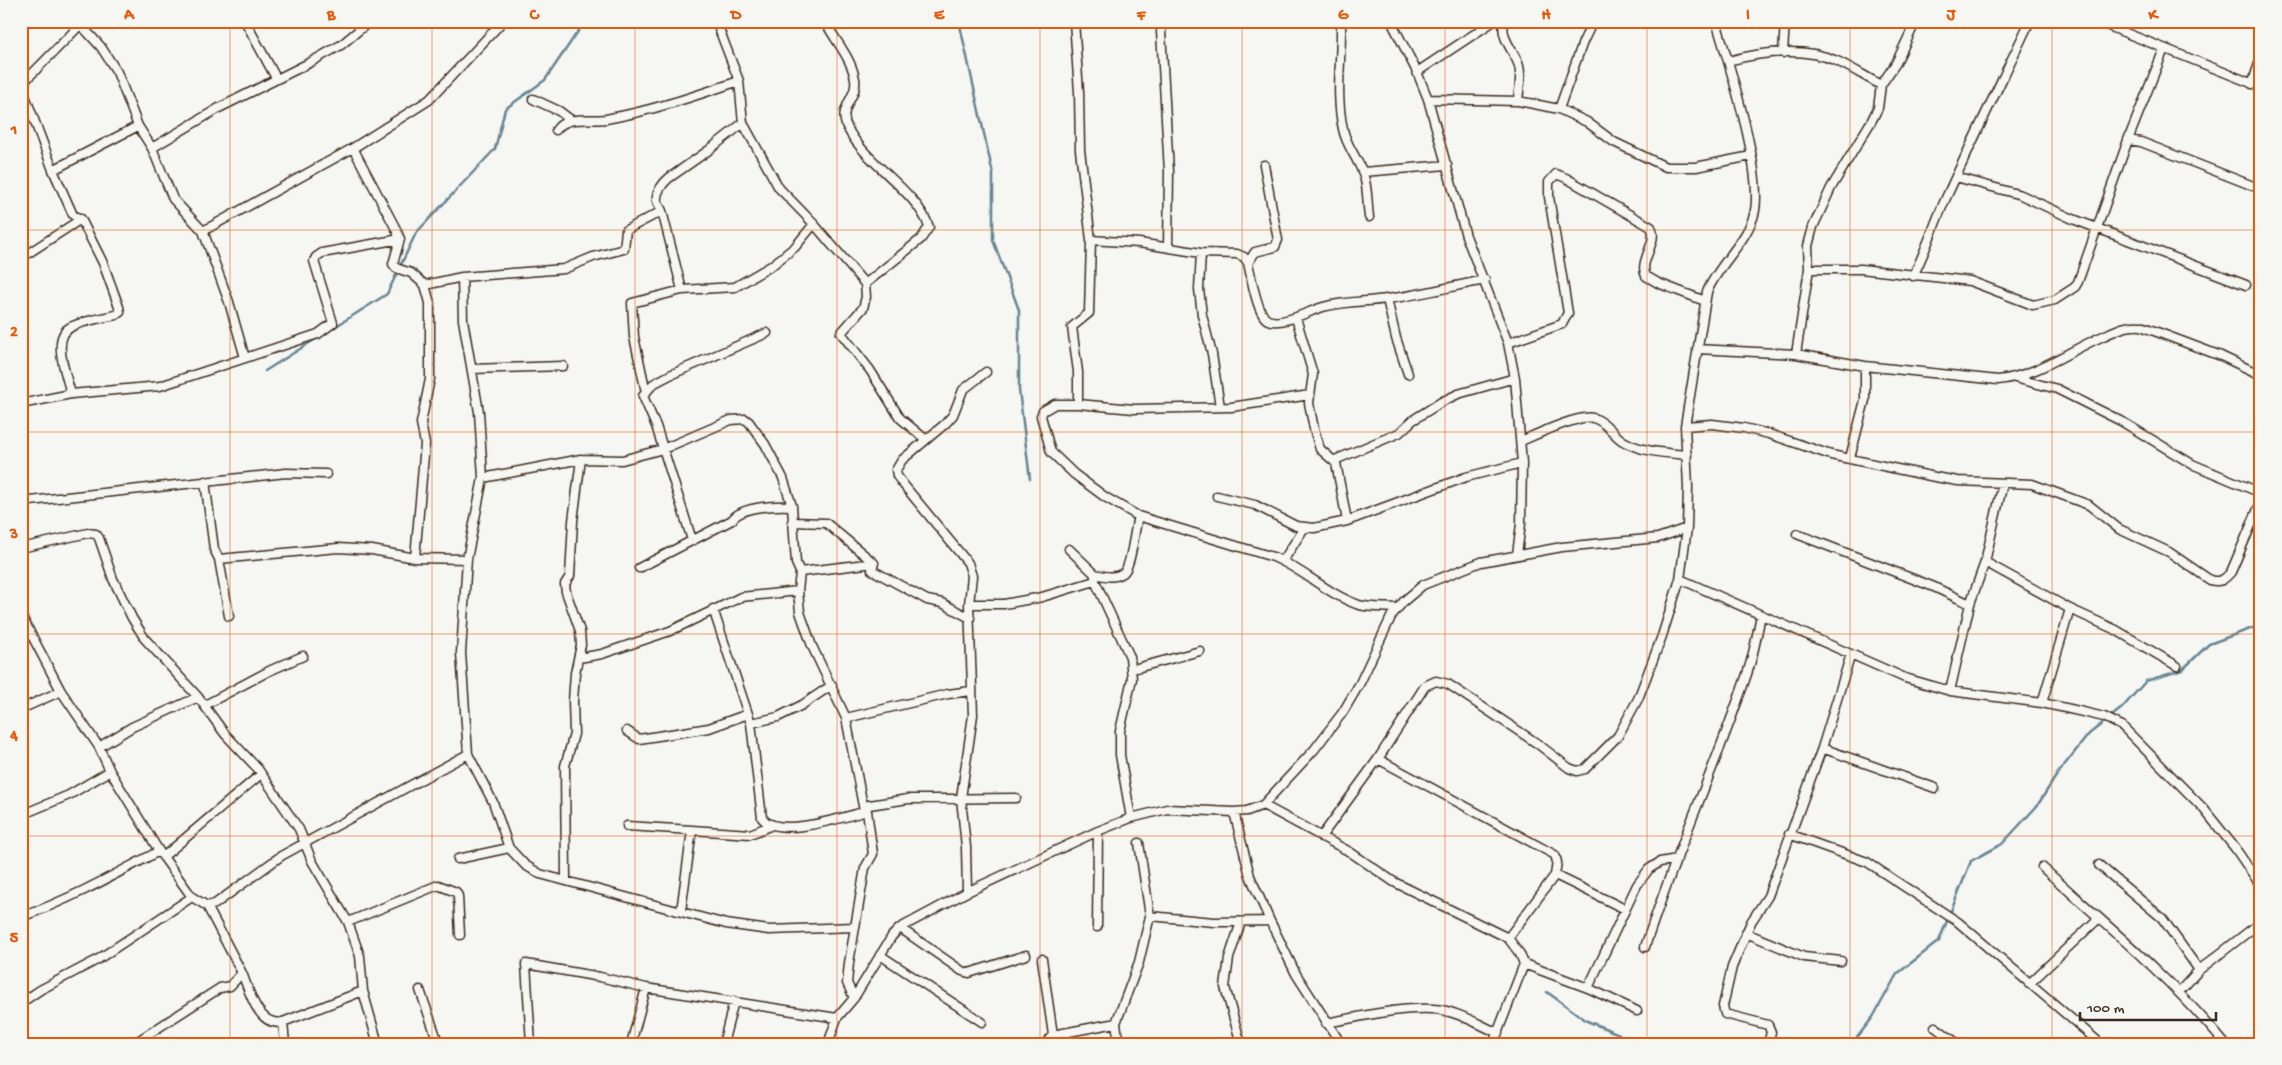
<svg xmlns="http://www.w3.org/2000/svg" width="2282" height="1065" font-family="'Gochi Hand',sans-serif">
  <rect width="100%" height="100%" fill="#f6f6f2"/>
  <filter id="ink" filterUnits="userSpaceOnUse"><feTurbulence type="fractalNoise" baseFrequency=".02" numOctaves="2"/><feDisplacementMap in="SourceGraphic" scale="10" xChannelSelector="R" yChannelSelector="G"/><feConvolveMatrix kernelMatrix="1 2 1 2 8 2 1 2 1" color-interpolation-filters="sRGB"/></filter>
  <g filter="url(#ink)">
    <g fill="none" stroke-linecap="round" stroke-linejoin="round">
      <path stroke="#668594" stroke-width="2.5" d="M959,21L993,174V240L1019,310V390L1030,479
        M265,371L387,294L416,233L495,149L505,109L545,80L585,21
        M1547,992L1587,1021L1619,1034L1631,1044
        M1852,1044L1873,1017L1897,974L1939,941L1971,861L2002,844L2037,806L2058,773L2089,734L2122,708L2146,681L2182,670L2209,644L2261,625"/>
      <defs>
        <path id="minor" d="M245,21L276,78
          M716,21L739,81L743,123L779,188L814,224L865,284L866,297L863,308L841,333L870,370L900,418L925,439
          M825,21C835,41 851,57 855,79C858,99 836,107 848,129C866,164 917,191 929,227L921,239L865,284
          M1074,21L1079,92L1080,150L1091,240L1089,313L1072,327L1078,372V404
          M1163,21L1161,31L1169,172L1168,247
          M1341,21C1342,57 1335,93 1343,129C1346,145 1356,156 1362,171C1368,183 1367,203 1369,217
          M1391,21L1417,72L1428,99L1466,236L1508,343L1515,378L1522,463L1521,524L1517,554
          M1504,21C1500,39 1514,50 1519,66C1522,77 1519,89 1518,101
          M2096,21L2261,87
          M81,25L101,47L117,72L138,126L152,148L173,199L203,231L229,302L245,358
          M1783,53L1785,21
          M1728,61C1762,52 1803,46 1837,61C1852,68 1866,77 1881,85
          M1417,72L1494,21
          M2252,84L2261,58
          M21,85L53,170L73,215L81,219L103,263L119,307L120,312L116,315C102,318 87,320 73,326C49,335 67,376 71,394
          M21,85L84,21
          M533,99L559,111L571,120
          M1428,99L1518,101L1559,109L1587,122L1614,142L1666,167H1696L1751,156
          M1559,109L1583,42L1593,21
          M556,130C566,115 590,121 606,119C651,111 695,96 739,81
          M2128,140L2141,142L2261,189
          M152,148L219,108L309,63L341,45L370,21
          M353,148L396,229L400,239L393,264L396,268L411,273L425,285L430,303V379L421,423L425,444L415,558
          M53,170L138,126
          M1363,172L1447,165
          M1956,177L2021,195L2073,219L2246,285
          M203,231L353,148L429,100L503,21
          M1091,240L1139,243L1201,253L1237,254L1244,257L1248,263C1251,275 1257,315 1268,320C1282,326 1309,311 1323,307C1345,301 1366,302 1387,299C1420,295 1453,286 1485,280
          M1201,253L1199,289L1202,315L1212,354L1220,407
          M21,258L81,219
          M1248,263L1255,252L1275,247L1278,240L1264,165
          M1809,269H1861L1970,281L2033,305L2055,300L2075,287L2078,282L2128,140L2164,49
          M1913,276C1926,251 1934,224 1946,198C1973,139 2002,80 2030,21
          M462,277L463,320L479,412L483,478L467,559L461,653L468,754L493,802L509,848L525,865L540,874L726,924L769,930L855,927
          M425,285L462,277L564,269L593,257L624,249L626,230L662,211
          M682,290L662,211C661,208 657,203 657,200C656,192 663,183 669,178L709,150L743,123
          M1387,299L1396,338L1408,374
          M1296,318L1313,374L1309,403L1314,429L1320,449L1336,463L1347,521
          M1508,343L1562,324L1568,313L1549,197V182L1556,174L1566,178L1651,227C1659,242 1638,261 1646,276L1658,283L1705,301
          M1697,349L1796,354L1865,366L1998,380C2036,376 2067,352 2101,337C2115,331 2126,324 2141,326L2221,356L2261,375
          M1796,354L1809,269L1808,246L1813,227L1831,188L1872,120L1878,108L1881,85L1896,63L1916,21
          M472,369L563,366
          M2015,378L2057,389L2121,421L2192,464L2261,493
          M646,392L634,337L632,303L682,290L735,287L771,266L795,247L814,224
          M1310,395L1231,407L1134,409L1078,404H1055L1043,411L1041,416L1051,452L1074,474L1105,497L1138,516L1273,557C1303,569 1327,594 1359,605C1370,608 1386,607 1398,608
          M21,404L71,394L160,386L318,334L333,323L314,261L316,257L322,253L400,239
          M1685,426L1712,424L1744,428L1769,434L1831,455L1935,477L1958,481L2032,484L2089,505L2119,529L2169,552L2210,580C2220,583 2224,580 2231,572L2261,502
          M1521,441C1535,435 1580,414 1593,418C1606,421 1613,435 1623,441C1642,452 1666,453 1687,455
          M1850,458L1865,400V366
          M1335,460L1399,433L1413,420L1443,401L1458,394L1515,378
          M483,478L581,459L622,460L663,449L731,420L745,419L749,422L765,444L783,478L792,506L796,563L800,572L798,591L800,612L812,646L846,718L863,806L867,811L873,854L865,868L849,963L847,983L854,998
          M205,481L214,549L219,559L229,616
          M1217,496L1255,505L1296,526L1314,528L1347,521L1466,477L1522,463
          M21,502L286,473L326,474
          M792,522L826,523L874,563
          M1797,534L1934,587L1970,604
          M692,540L656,426L643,396L653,384L670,375L767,333
          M21,548L88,533L96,534L99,538L113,579L132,618L145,639L198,697L225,734L258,769L299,829L312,861L348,922L360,956L363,991L378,1044
          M1069,549L1095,574
          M219,559L338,548L372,550L415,558L467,559
          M1283,561L1304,528
          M1985,562L2070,609L2116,630L2177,666
          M639,568L732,520C741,506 777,505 792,506
          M800,572L874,563L872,570L927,600L942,603L970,618
          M1680,579L1905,678L1950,691L2042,703L2070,709L2104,717L2122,726L2203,808L2235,848L2261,886
          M1095,581L1130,657L1132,679L1120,731V755L1131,818
          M969,604H1004L1042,597L1095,581V574C1104,576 1114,579 1123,573C1131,568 1135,527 1138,516
          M713,609L751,723L762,818C779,839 843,817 867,811
          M21,615L61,691L99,747L110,771L159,851L192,897L207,906L215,904L281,856L468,754
          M579,658L602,654L670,631L741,597L798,591
          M1133,669L1200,651
          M1950,691L1961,643L1970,604L1985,562L2003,483
          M2042,703L2070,609
          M205,705L269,671L303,656
          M21,709L61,691
          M846,718L948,694L971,691
          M751,723L778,717L802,705L832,685
          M627,731L639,739L709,728L748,714
          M99,747L132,727L198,697
          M1822,748L1935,788
          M1378,759L1555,855L1557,862L1555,875L1508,938
          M1263,805L1350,852L1394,882L1508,938L1520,954L1524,964L1493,1044
          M863,806L908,799L1016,798
          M1234,812L1250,876L1270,921L1296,974L1341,1044
          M21,815L69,795L110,771
          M627,826L692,830L681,911
          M692,830L750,834L770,826
          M1789,834L1867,862L1958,922L2101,1044
          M1321,837L1378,759L1425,686L1436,681L1448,684L1538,744L1569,768L1577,771L1585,769L1618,736L1638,699L1662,636L1680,579L1687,528L1688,487L1685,426L1707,292C1718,265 1743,246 1753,218C1767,181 1728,62 1716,21
          M1139,843L1150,916
          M163,857L261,774
          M458,859L509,848
          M2099,865L2162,918L2199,970
          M2042,867C2105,924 2171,978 2225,1044
          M1555,875L1625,909
          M566,879L565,766L574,734L573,701L575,673L581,645L580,631L566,592L565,584L570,576L573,521L581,459
          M967,892L966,847L961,798L973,715L969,604L972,576L968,563L903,484L897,476L896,470L902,460L945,424L953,415L963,390L986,372
          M207,906L242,973
          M21,917C69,900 114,875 159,851
          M348,922L438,885L456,892L458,896L460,935
          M1241,922L1229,958L1225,987L1241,1044
          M1097,927L1098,831
          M900,928L962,971L969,973L1026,955
          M1746,933L1804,957L1841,961
          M1645,947C1675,853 1717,764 1748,671C1754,653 1757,634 1761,615
          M880,955L982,1022
          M1042,959L1053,1035
          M1524,964L1588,988L1637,1011
          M2029,984L2099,918
          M1588,988L1637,885L1649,869L1660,862L1677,859
          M2179,992L2199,970L2261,922
          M21,1003L40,990L97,960L192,897
          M283,1022L285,1044
          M1326,1023C1361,1017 1398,1007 1433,1009C1455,1010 1478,1024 1498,1033
          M1935,1027L1958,1044
          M133,1044L220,988L230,986L242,973C249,990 258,1028 283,1022L363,991
          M419,1044L437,1039L420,990
          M531,1044L526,964L600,977L646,988L837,1018
          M631,1044L646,988
          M723,1044L734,1001
          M828,1044L837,1018L854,998L892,936L900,928L967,892L1098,831L1131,818L1167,809L1234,812L1247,811L1263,805L1314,750L1343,712L1360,683L1392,615L1404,601L1423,585L1481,562L1562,547L1658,538L1687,528
          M1045,1044L1053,1035L1116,1023
          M1119,1044L1116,1023L1139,962L1150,916L1214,922L1270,921
          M1768,1044L1771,1032L1768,1025L1725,1014L1723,1006L1732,967L1751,922L1768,896L1822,748L1851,654"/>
      </defs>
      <use href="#minor" stroke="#3b2a1e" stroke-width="11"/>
      <use href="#minor" stroke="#f6f6f2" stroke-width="8"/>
    </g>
  </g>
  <path fill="none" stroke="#e8590c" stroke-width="1" stroke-opacity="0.55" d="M230,21V1044M432,21V1044M635,21V1044M837,21V1044M1040,21V1044M1242,21V1044M1445,21V1044M1647,21V1044M1850,21V1044M2052,21V1044M21,230H2261M21,432H2261M21,634H2261M21,836H2261"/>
  <rect width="2282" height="1065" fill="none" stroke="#f6f6f2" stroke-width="55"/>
  <path d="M2080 1012v8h136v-8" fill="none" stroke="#3b2a1e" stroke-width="2.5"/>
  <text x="2087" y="1012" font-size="15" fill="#3b2a1e" stroke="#f6f6f2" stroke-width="4" paint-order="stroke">100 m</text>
  <rect x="28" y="28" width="2226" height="1010" fill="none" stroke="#e8590c" stroke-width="2"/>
  <g font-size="16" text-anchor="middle" font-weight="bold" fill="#e8590c">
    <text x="129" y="19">A</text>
    <text x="331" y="19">B</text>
    <text x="534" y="19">C</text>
    <text x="736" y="19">D</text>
    <text x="939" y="19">E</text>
    <text x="1141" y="19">F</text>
    <text x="1343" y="19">G</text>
    <text x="1546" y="19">H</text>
    <text x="1748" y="19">I</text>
    <text x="1951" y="19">J</text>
    <text x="2153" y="19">K</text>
    <text x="14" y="134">1</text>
    <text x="14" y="336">2</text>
    <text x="14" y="538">3</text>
    <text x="14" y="740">4</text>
    <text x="14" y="942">5</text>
  </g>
</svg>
